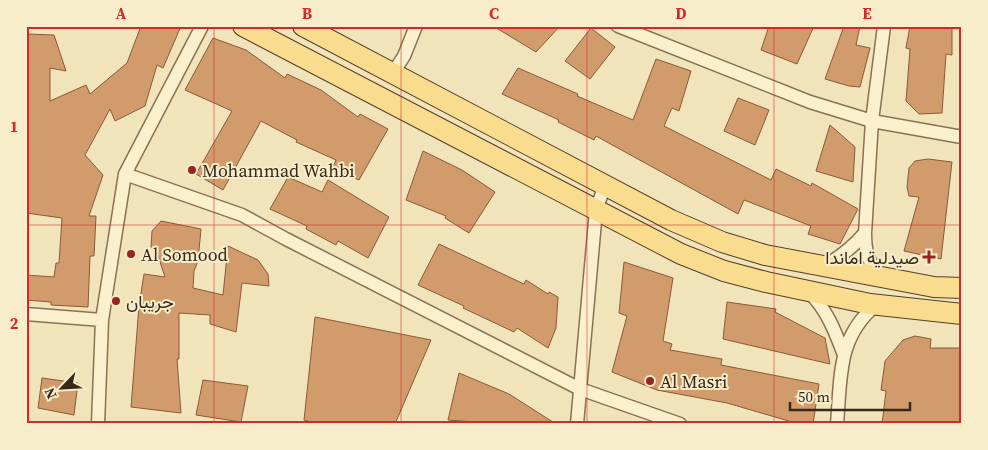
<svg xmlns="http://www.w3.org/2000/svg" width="988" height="450" font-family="'Source Serif 4',Vazirmatn,serif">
  <rect width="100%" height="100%" fill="#f1e3ba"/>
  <path fill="#d29b6c" stroke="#895b37" d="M141,26H181L163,68L157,65L145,106L115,121L110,109L85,155L103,175L89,216H96L94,256H90L88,307L51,305V302L26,300V275L54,277L56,263H59L62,218L26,213V34L54,35L66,71L50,68V101L86,85L90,94L127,63Z
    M493,26H560L536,52Z
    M769,26H814L797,64L761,50Z
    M844,26H860L856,45L870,48L860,87L849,86L825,79Z
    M910,26H952V55L946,54L942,113L919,114L906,101L910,49L906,48Z
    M591,28L615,47L590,79L565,61Z
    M213,38L246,50L285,78L287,74L321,90L358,117L360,114L388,129L359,180L332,169L336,160L296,142L297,140L261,121L223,190L196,174L232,111L185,90Z
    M656,59L691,71L679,111L672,108L664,126L771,180L776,169L811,186L812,183L858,209L840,244L808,234L811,226L744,200L738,214L596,136L594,140L558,122L559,120L502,94L518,68L578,94L577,96L633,120Z
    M738,98L769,110L755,145L724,131Z
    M830,125L855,147L853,182L816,171Z
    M423,151L462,170L495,192L469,233L445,218L446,216L406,200Z
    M928,159L952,162L941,259L904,251L919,197L909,196L907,187L909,168L915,161Z
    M288,177L322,192L328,180L389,217L368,258L338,241L336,245L306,229L307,226L270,209Z
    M161,221L201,229L198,261L194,271L193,288L223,295L228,246L258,260L268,274L269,286L242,283L236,332L210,324V315L179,313V359H177L181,413L131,407L139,306L144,274L165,277L157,253L151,247L152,231Z
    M439,244L524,284L526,280L548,294L549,292L558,297L556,328L548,348L517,328L514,332L463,308L464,306L418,285Z
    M624,262L673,278L663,341L672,344L670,350L722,359L721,365L819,384L813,424H799L727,403L657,390L612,372L627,316L619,313Z
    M727,302L776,309L775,312L825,338L830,364L723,339Z
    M315,317L431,340L395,424H317L304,420Z
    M915,336L931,339L930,348H962V424H882L886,391L881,390L885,361L903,340Z
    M459,373L509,394L556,424H502L448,420Z
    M42,378L78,383L74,415L38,408Z
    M203,380L248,386L241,422L196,415Z"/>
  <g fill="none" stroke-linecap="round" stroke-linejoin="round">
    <defs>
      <path id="minor" d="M618,26L810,102L872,121L962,137
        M393,73L404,56L416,26
        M125,174L242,215L286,239L580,389L680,424
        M824,266C841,257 853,247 865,233
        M879,277C868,260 865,253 865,233L872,121L884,26
        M809,292C827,310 835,331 844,355
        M26,314L102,320
        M98,424L102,320L125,174L202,26
        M577,424L596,210L605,185
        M837,424C841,378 837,337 876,305"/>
      <path id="primary" d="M243,26L681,254L724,271L766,282L870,304L962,314
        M303,26L671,220L722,242L765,255L934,287L962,288"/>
    </defs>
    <use href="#minor" stroke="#897253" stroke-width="15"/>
    <use href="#primary" stroke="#553f28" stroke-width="22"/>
    <use href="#minor" stroke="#fbf0cd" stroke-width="12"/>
    <use href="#primary" stroke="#f9dc8d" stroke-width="20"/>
  </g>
  <path fill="none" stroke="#d62828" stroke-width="1" stroke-opacity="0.55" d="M214,26V424M401,26V424M587,26V424M774,26V424M26,225H962"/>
  <g fill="#9c231f" stroke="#f8edca" stroke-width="2">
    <circle cx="192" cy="170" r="5"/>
    <circle cx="131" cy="254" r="5"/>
    <path d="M926.5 249.5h5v5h5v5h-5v5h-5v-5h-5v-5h5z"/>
    <circle cx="116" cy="301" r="5"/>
    <circle cx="650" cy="381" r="5"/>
  </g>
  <g text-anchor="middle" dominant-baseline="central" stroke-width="4" stroke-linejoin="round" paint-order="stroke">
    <g font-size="18" fill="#362919" stroke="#f8edca" text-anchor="start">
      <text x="202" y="170">Mohammad Wahbi</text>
      <text x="141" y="254">Al Somood</text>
      <text x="919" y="257" text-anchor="end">صيدلية اماندا</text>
      <text x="126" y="301">جريبان</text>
      <text x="660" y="381">Al Masri</text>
    </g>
  </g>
  <rect width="988" height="450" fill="none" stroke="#f8edca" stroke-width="55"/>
  <g transform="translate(62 388) rotate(245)" stroke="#f8edca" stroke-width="4" paint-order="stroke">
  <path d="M0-4L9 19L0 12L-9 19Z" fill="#362919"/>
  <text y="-8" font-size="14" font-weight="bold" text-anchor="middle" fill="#362919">N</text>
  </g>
  <path d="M790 402v8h120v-8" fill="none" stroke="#362919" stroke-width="2.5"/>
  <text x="798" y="402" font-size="15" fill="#362919" stroke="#f8edca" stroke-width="4" paint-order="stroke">50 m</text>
  <rect x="28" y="28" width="932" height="394" fill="none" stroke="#d62828" stroke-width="2"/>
  <g font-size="16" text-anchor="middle" font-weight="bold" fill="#d62828">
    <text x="121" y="19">A</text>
    <text x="307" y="19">B</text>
    <text x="494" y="19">C</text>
    <text x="681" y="19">D</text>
    <text x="867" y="19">E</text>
    <text x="14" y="132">1</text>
    <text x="14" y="329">2</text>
  </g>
</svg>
